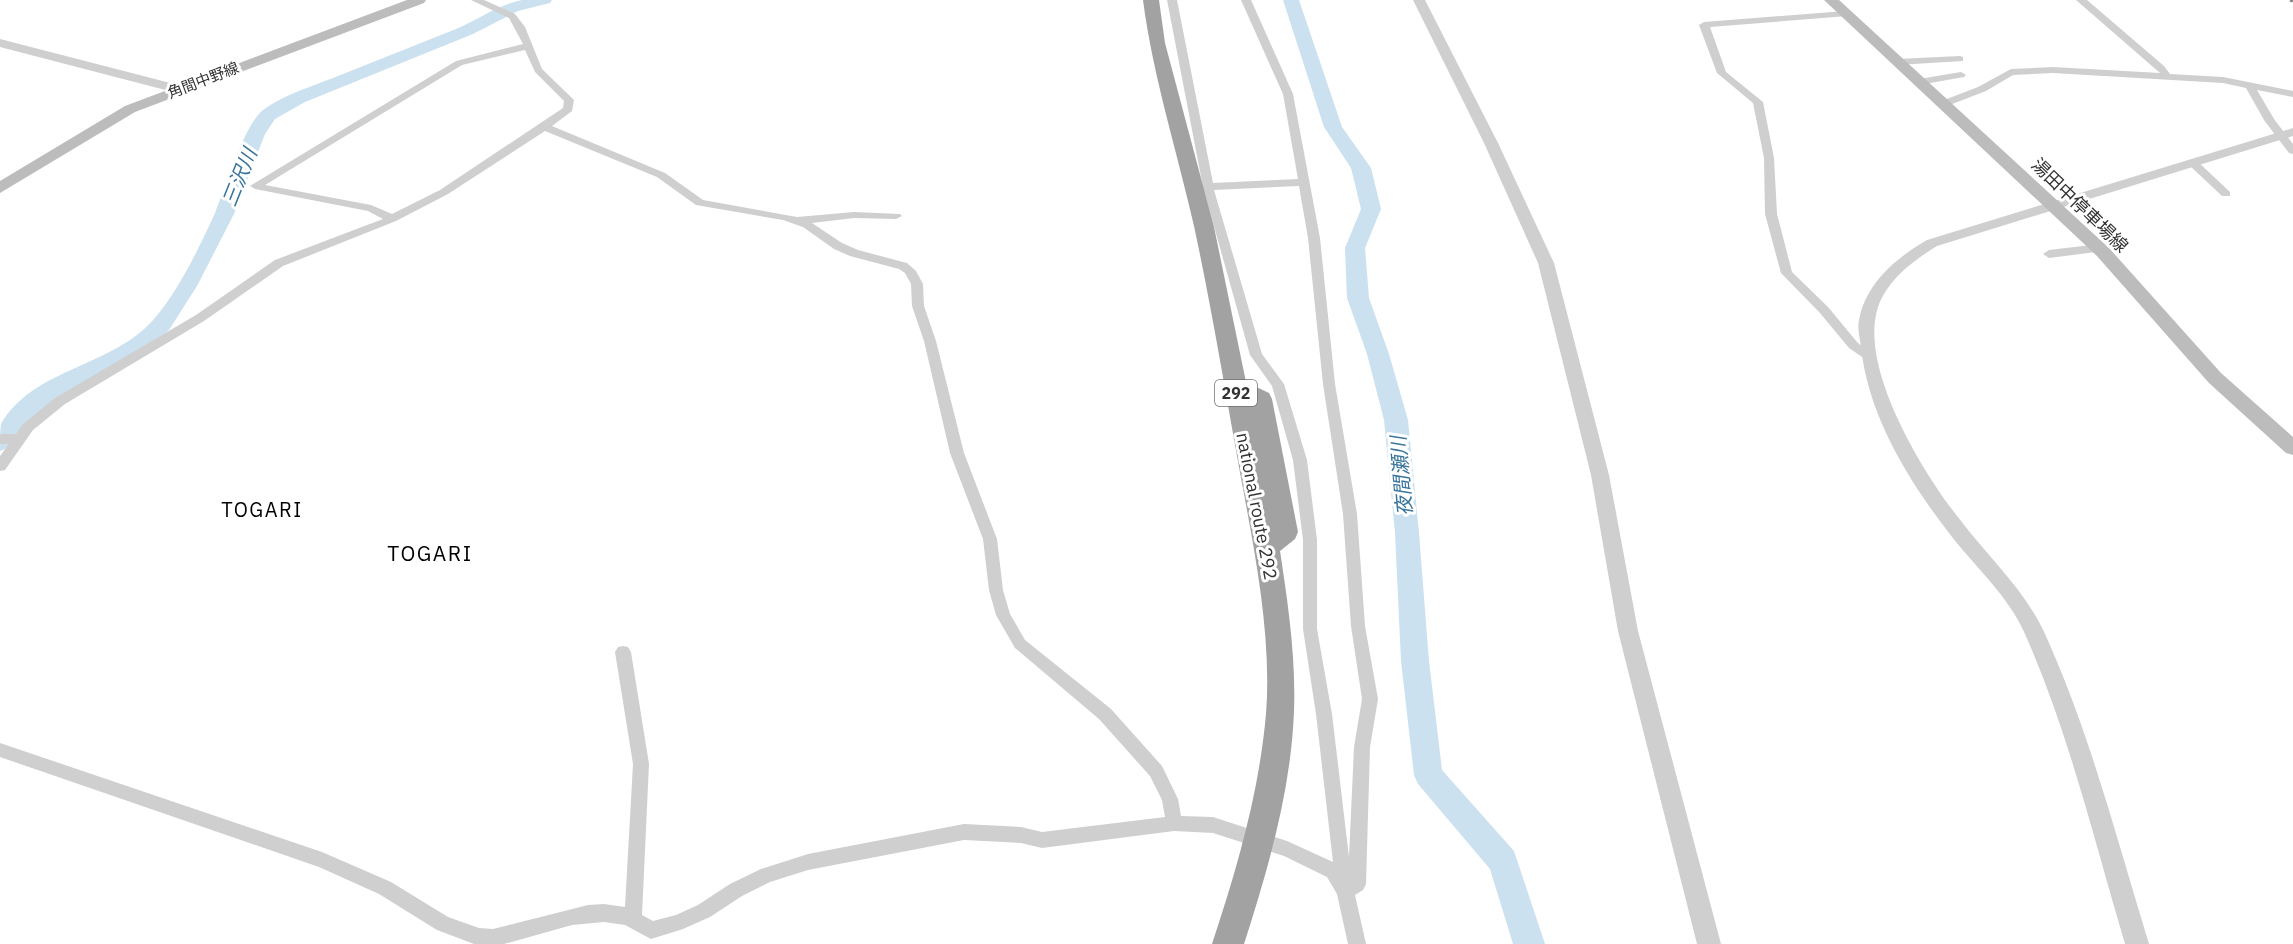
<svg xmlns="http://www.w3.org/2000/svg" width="2293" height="944" font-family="'IBM Plex Sans','Noto Sans JP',sans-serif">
  <rect width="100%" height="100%" fill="#fff"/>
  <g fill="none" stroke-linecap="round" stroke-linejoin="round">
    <path fill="#cbe1ef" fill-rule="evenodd" d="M522,0H552L550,3L518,11L473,34L305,102L275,119L265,134L234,214L197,286L169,330L147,350L125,364L51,402L32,418L8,448L0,451C0,443 0,430 1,424C33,368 113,367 154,319C179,290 199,248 215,213C225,189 244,125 263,110C283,95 310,87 333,78C374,62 415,45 456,29C478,20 498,5 522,0Z
      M1283,0H1299L1342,127L1371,168L1381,209L1365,248L1369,298L1389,354L1408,420L1419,533L1429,661L1442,770L1514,851L1545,944H1513L1490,869L1418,784L1414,775L1401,661L1395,533L1384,420L1367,354L1347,298L1345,248L1361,209L1351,168L1324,127Z"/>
    <path fill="#cfcfcf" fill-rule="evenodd" d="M471,0H484L515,14L525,27L542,69L574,100L572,111L552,126L665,173L703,200L797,217L854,212L900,214L902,216L896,219L854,218L812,223L842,243L858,250L907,263L916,271L923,284L924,306L936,341L964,453L997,539L1003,590L1010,614L1025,640L1111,709L1162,766L1178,799L1181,816L1213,817L1287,841L1333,862L1316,714L1303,629V540L1293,460L1272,386L1250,355L1203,187L1167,0H1177L1213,183L1298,179L1283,94L1241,0H1251L1293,94L1320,238L1335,384L1357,514L1365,626L1378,699L1370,747L1366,884L1363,890L1355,895L1366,944H1348L1337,894L1327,877L1284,856L1213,833L1174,831L1042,848L1021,843L964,840L808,870L770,882L742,896L710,917L683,929L651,939L625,925L604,922L572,925L504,944H474L437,930L379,894L319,867L0,757V743L322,852L391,882L448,917L479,928L493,929L588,905L604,904L625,907L633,764L615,652L618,647L623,646L628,647L631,652L649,764L642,915L653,921L676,915L698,905L730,884L761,869L808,854L964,824L1021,827L1042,832L1165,817L1162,800L1150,776L1099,719L1015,648L996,615L989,590L983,539L950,453L924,341L912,306L911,284L905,273L899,269L850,256L834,249L803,227L783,220L696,205L657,177L545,131L448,194L396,221L283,266L204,321L65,404L33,430L5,470L0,471V456L9,444H0V434H16L23,424L55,398L196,315L275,260L383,219L368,211L255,189L250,186L456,61L523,44L509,18ZM525,50L535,72L564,101L563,108L440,190L392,214L371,205L265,185L462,65ZM1299,186L1308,238L1323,384L1343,514L1351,626L1362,699L1354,747L1349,857L1332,714L1317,629V540L1307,460L1284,384L1262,354L1214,190Z
      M2076,0H2087L2164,66L2170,74L2223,77L2293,91V97L2257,90L2274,119L2293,144V154L2289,153L2264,120L2246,88L2223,83L2053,73L2013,75L1986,91L1947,106H1939V102L1978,87L2011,69L2053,67L2160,73Z
      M1845,11L1850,14L1848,16L1710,27L1726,72L1763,102L1774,158L1777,214L1792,272L1828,307L1857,342L1874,357L1868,361L1849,348L1820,313L1781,273L1765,214L1764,158L1753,103L1717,73L1699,25L1704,22Z
      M1960,56L1963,57V61L1897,65L1892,62L1897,59Z
      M1961,72L1966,75L1964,77L1919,85L1914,82L1919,79Z
      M2193,160L2197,161L2230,192V196H2222L2189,165V161Z
      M2100,244L2104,245V251L2049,258L2043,254L2049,250Z"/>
    <path fill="#cfcfcf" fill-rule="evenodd" d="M1413,0H1425L1498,143L1554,263L1609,475L1638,631L1721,944H1697L1618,631L1591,475L1538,263L1484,143Z
      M0,39L182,86L184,89L177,93L0,47Z
      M2293,128V136L1937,246C1913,261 1888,279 1878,307C1858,368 1924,475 1961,521C1990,559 2025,590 2045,634C2090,733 2117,840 2149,944H2125C2094,840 2069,733 2025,634C2008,595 1974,566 1949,533C1908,480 1868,415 1861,347C1860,338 1857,329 1859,320C1866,283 1896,258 1927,240Z"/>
    <path fill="#bcbcbc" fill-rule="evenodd" d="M407,0H426L424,3L135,112L0,193V181L125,106Z
      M1824,0H1839L2109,248L2221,373L2293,437V455L2286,453L2209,383L2097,256Z"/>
    <path fill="#a2a2a2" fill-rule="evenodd" d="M1143,0H1159L1165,43L1214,227L1246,382L1269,393L1272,399L1298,532L1295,539L1280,551C1288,604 1296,657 1294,711C1291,791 1268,869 1244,944H1212C1237,869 1259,793 1266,714C1272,638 1255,553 1241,478C1226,395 1212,310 1194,226C1177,151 1153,77 1143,0Z"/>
    <path stroke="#878787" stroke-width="3" stroke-dasharray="4.5 4" stroke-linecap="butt" d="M2290,0L2293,1"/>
  </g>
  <g text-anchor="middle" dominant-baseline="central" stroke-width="6" stroke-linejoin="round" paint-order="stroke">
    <g font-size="15" fill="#323232" stroke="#fff">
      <text transform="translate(203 80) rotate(-21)">角間中野線</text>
    </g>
    <rect fill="#fff" stroke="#707070" stroke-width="1.5" x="1215" y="380" width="42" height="26" rx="4.5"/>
    <g font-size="16" font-weight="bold" fill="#323232">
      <text x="1236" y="393">292</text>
    </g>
    <g font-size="18" fill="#323232" stroke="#fff">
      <text transform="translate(2080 205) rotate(44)">湯田中停車場線</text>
      <text transform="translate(1257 506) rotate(79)">national route 292</text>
    </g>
    <g font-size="20" font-style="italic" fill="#38749b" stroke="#fff">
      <text transform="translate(239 177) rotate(-68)">三沢川</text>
      <text transform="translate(1401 476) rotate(-95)">夜間瀬川</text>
    </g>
    <g font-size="20" letter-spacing="1.5" fill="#000" stroke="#fff">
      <text x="262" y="509">TOGARI</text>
    </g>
    <g font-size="21" letter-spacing="1.5" fill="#000" stroke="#fff">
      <text x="430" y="553">TOGARI</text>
    </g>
  </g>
</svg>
